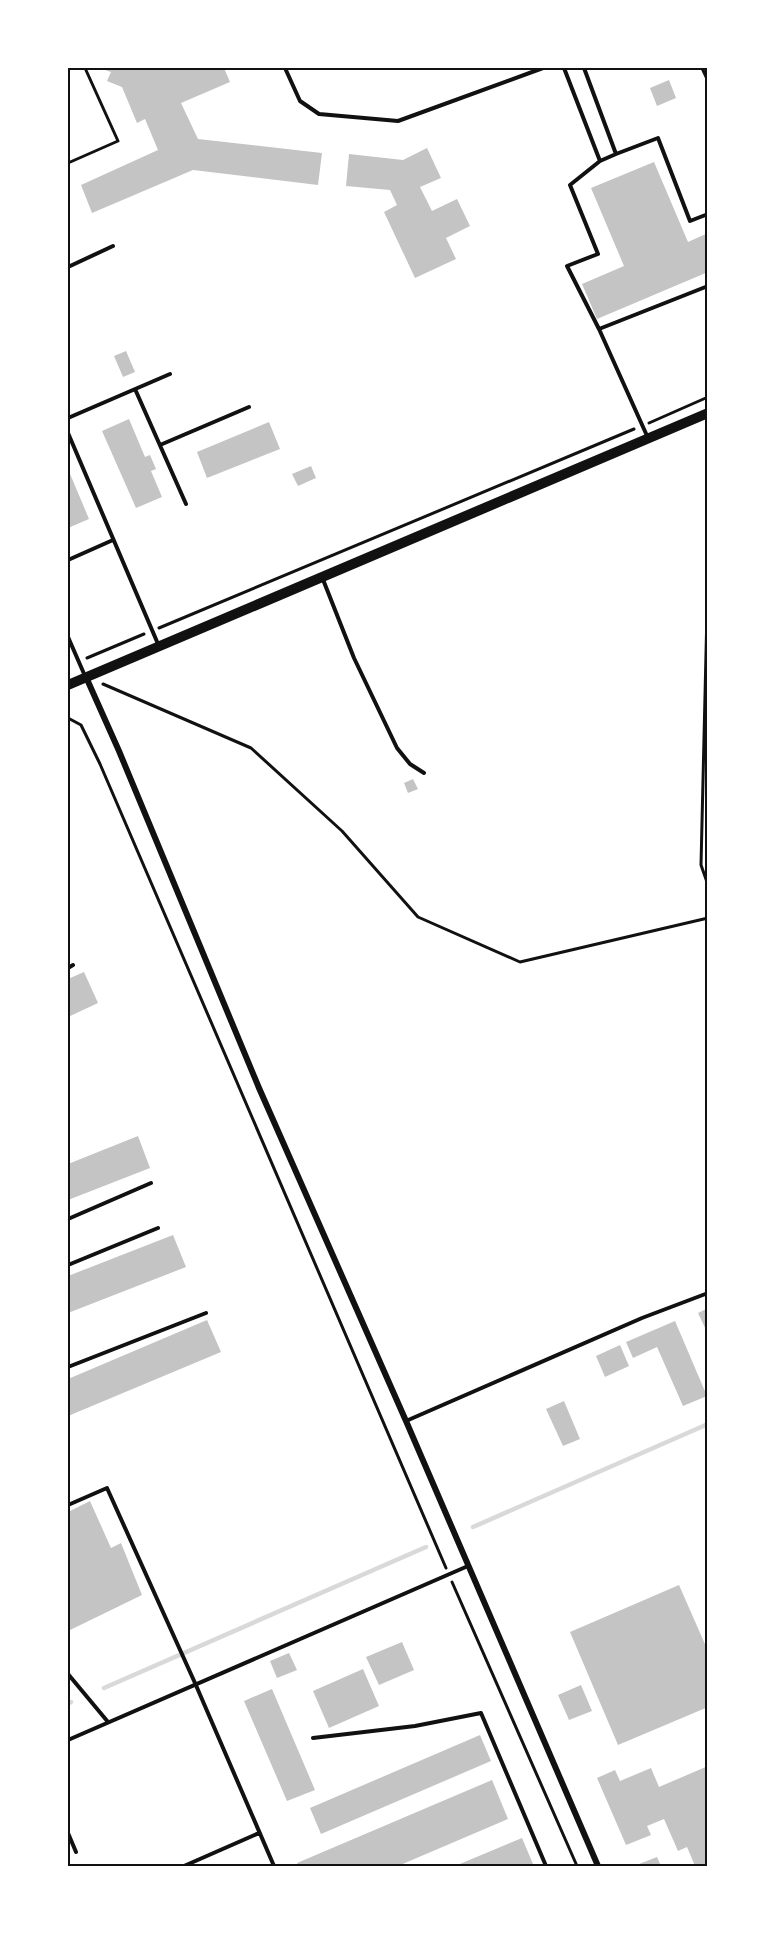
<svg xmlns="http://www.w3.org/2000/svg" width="775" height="1934" font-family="Ubuntu,sans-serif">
  <rect width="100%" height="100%" fill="#fff"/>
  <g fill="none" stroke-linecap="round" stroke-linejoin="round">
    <path stroke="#d9d9d9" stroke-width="4.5" d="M473,1527L708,1424
      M104,1688L426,1547
      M68,1704L71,1702"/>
  </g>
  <path fill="#c4c4c4" d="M99,68H224L230,82L181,103L198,139L322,153L318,185L193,170L92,213L81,185L158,150L145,119L137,123L122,87L107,81L111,72Z
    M669,80L676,98L657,106L650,88Z
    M427,148L441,178L420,187L432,211L457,199L470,226L446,238L456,259L415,278L384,212L397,205L390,190L346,186L349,154L403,160Z
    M654,162L688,242L708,233V272L597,319L582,284L624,266L591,188Z
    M126,351L135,372L123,377L114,356Z
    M129,419L145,457L150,455L156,469L151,471L162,497L136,508L102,431Z
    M269,422L280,449L207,478L197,452Z
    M311,466L316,478L298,486L292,474Z
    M68,469L89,519L68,528Z
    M413,779L418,789L408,793L404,783Z
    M84,972L98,1003L68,1017V979Z
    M138,1136L150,1168L68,1200V1164Z
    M173,1235L186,1267L68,1313V1276Z
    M708,1308V1334L698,1313Z
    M207,1320L221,1352L68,1416V1379Z
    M675,1321L707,1396L683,1406L657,1347L633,1358L626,1342Z
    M620,1345L629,1366L605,1377L596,1356Z
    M564,1401L580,1439L563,1446L546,1409Z
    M90,1501L111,1548L121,1543L142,1595L68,1631V1512Z
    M679,1585L708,1651V1707L618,1745L570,1632Z
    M402,1642L414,1670L379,1685L366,1657Z
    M289,1653L297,1670L277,1678L270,1661Z
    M363,1669L379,1706L329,1728L313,1691Z
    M581,1685L592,1711L569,1720L558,1695Z
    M272,1689L315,1790L287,1801L244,1701Z
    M480,1735L491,1761L321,1834L310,1808Z
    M708,1766V1866H695L687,1847L678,1851L664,1819L647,1826L651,1835L626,1845L597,1778L615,1770L620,1781L651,1768L659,1787Z
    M492,1780L508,1819L398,1866H299L297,1863Z
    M522,1838L533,1864L526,1866H455Z
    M657,1857L661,1866H634Z"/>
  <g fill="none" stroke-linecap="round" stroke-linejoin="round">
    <path stroke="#111" stroke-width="3" d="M702,68L708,81
      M68,163L118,141L85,68
      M649,423L708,397
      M708,569L701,865L708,885
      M159,628L634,429
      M87,658L144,634
      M103,684L251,748L342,831L418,917L520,962L708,918
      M68,718L81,725L100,764L446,1568
      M452,1582L577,1866"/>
    <path stroke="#111" stroke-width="4" d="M285,68L300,101L319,114L398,121L543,68
      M564,68L600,161L616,154L584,68
      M616,154L658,138L690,221L708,214
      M600,161L570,185L598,254L567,266L599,329L648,438
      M68,267L113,246
      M599,329L708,286
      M135,389L186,504
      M68,418L170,374
      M68,433L158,644
      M160,445L249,407
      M68,560L113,540
      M322,577L354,658L397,748L410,764L424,773
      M68,637L85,676
      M68,968L73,965
      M68,1219L151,1183
      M68,1265L158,1228
      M68,1367L206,1313
      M406,1421L642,1318L708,1293
      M68,1505L107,1488L195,1683L274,1866
      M68,1674L108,1722
      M313,1738L415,1726L481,1713L546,1866
      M68,1740L468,1566
      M68,1833L76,1852
      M184,1866L259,1833"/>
    <path stroke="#111" stroke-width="6" d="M86,677L119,751L259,1088L406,1421L598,1866"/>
    <path stroke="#111" stroke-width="10" d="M68,685L708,413"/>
  </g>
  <rect width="775" height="1934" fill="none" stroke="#ffffff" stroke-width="138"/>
  <rect x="69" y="69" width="637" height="1796" fill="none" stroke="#111" stroke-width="2"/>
</svg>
